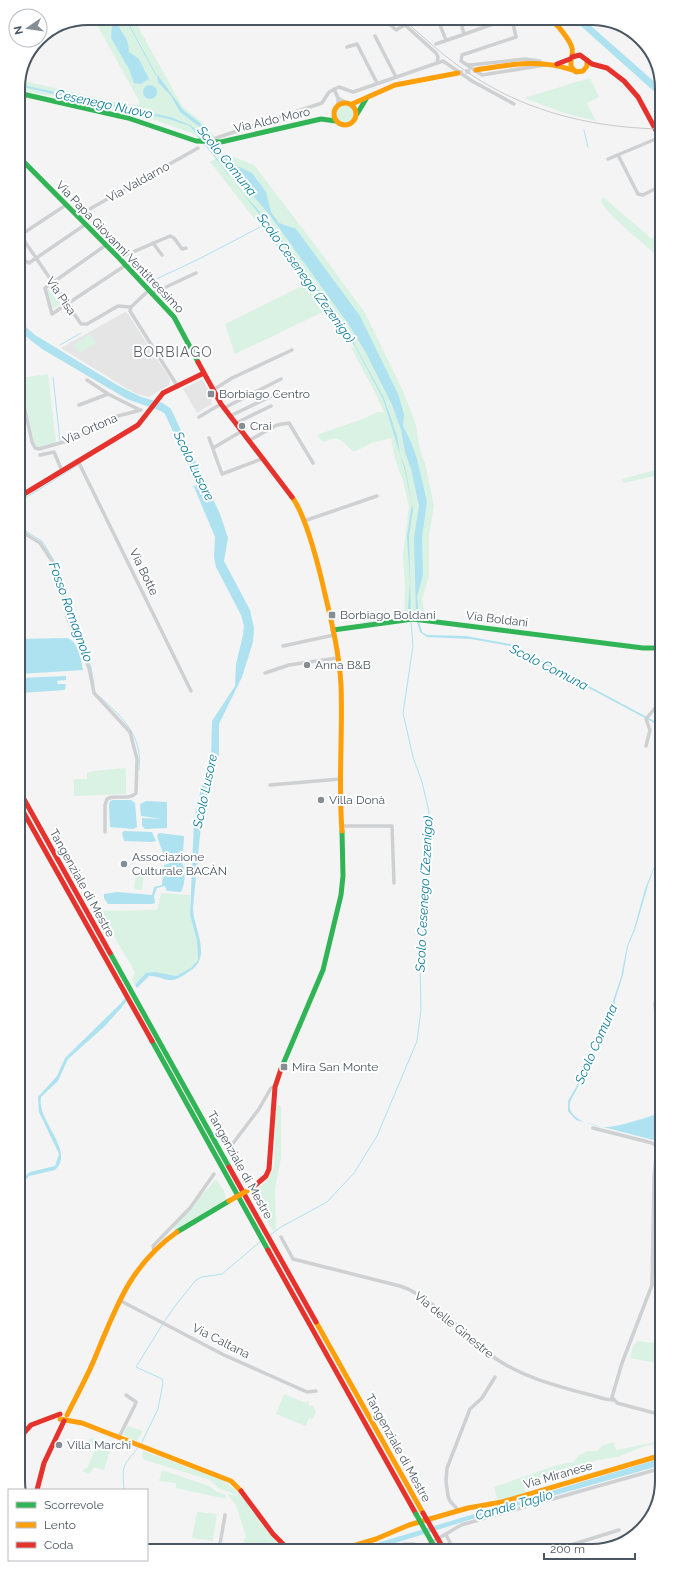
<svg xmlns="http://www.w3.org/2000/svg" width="680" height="1569" font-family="Raleway,sans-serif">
  <rect width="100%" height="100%" fill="#f4f4f4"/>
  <path fill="#e6e5e6" d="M125,312L128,314L170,379L169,385L149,397L137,394L121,385L61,348Z
    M202,379L213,398L211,400L212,404L197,413L183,389Z"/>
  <path fill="#d9f2e3" d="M96,23H136L182,106L202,122L215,137L213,138L214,140L198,139L194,134L152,119L69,99L18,90L20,80L120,103L135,105L139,104V101Z
    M590,78L599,97L587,103L596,121L564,113L524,98Z
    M336 114a9 9 0 1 1 18 0a9 9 0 1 1-18 0Z
    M224,153L254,165L325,258L365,313L403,391L416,425L419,446L425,464L434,505L429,535V576L422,600L425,615L404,616L405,586L403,555L409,507L403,481L395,459L391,438L372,443L354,452C347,447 347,442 335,438L323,442L317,435L365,418L377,412H384L375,392L351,348L354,347L343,332H341L325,311L235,354L225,324L306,284L210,162Z
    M603,197L652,239L657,229L659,258C648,246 603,212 601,201Z
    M48,288L61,304L53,309L47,289L48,291Z
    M91,334L96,343L79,353L74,344Z
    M48,374L56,443L35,448L21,378Z
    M659,469V475L623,483L622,479Z
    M126,768V794L74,796V779H87V773L93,771Z
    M136,873H144L142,890L134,889Z
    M161,893L190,895V915L197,941L198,960L191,968L176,976L148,973L135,985L132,980L135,972L99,911L157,910Z
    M276,1104L281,1106V1158L275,1188L276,1229L273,1231L250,1193L266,1182L274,1167Z
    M216,1179L224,1191L226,1199L176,1230L173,1227Z
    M637,1341L662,1344V1364L630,1358L633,1347Z
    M284,1394L306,1403L307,1401L309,1402L308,1405L313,1406L316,1412L312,1419L309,1418L306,1426L276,1414Z
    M127,1426L143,1431L137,1441L123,1435Z
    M90,1438L95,1439L89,1450L72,1442L73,1439L88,1444Z
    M98,1441L112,1445L104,1470L94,1467L89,1474L82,1471L88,1467Z
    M661,1441L662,1443L645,1446L617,1457L597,1460L574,1469L529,1481L524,1485L525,1491L527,1493L498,1502L494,1487L557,1465L574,1462L579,1455L588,1451H597L603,1445L613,1442L616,1450Z
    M143,1451L220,1479C248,1495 261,1525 281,1549L244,1550V1538L246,1537L236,1505L227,1494L240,1496L218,1488L210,1480L145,1460L142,1457Z
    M162,1470L209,1486L217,1492L226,1495V1499L176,1488V1483L159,1481Z
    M197,1512L217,1514L213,1541L192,1538Z"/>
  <path fill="#aee2f0" d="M572,18H582L658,85V95Z
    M110,23H118C122,38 128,33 129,52L139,59L149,79L141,84L134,83L129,69L111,38L112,26Z
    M157,74L183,110L200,123L225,157L231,163L252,173L266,192L271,212L279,223L296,229L360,316L398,394L404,414L403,426L411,442L417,459L427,502L422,537L423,575L417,597L419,617H416L414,538L419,506L411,469L405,452L401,430L392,405L366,353L349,325L269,214L246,188L200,127L180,112L171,96L158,82Z
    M18,84L170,117L190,125L196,130L239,189L260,212L304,269L348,332L384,398L397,436L400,454L405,467L413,509L409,536L411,617L408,608L410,582L407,536L412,504L404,467L383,399L356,348L303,270L190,126L169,119L18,86Z
    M143 92a7 7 0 1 1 14 0a7 7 0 1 1-14 0Z
    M19,321L35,335L117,385L141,397L163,403L171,409L220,514L228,538L224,561L250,610L254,628L253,642L242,677L219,724V755L209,786L201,825L193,908C193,928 213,957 190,971C185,974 179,979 173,980C165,981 157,975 149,976L137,988L135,985L146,973L155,972L176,976L191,968L198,960L197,941L190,915L194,820L201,789L211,759L212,721L235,686L236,664L243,635L244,626L241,615L216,567L214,557L215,537L194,487L198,486L165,414L161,411L127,399L42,349L19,331Z
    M417,622H419L422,632L427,635L466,636L510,644L647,717L660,724V726L510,646L471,639L427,637L420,632Z
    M20,639L67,638C79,642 81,660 83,670L20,674Z
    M66,676V680L57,681L58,684H66L65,690L20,693V678Z
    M113,800H131L135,803L137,827L133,829L110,827L109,805L110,801Z
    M146,801L167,802V828L145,829L142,826V818L163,819L141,816L140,804Z
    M124,831L152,832L156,841L152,842L124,841L122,833Z
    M159,833L184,836L183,856H164L157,836Z
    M660,861L654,869L648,885L635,930L628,946L623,975L615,1000V1010L587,1070L570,1102C566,1119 592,1126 606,1127C619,1127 647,1117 661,1113V1142L576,1120L568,1111V1101L584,1073L614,1009L613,1001L621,977L627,946L634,929L645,889L654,867Z
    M174,862L182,863C186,868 185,886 181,892L167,891L165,886L157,888L154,896L155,903L152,904H108L104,898V894L117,892L152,895L154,887L162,885L164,865Z
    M120,1004L122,1007L104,1027L68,1059L58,1081L41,1097C36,1120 76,1151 55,1170L29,1176L21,1186V1180L30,1172L55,1166L59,1154L39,1112L38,1097L57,1076L65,1058Z
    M662,1458V1465L485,1515L376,1549H357Z"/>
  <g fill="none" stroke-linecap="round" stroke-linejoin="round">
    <path stroke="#aee2f0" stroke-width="1" d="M128,23L156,75
      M584,130L588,147
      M152,281L199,259L262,226
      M60,345L81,333
      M53,377L60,441
      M193,487L198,485
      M19,502L78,465
      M19,527L42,541L59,569L66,593L68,611L91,667L94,685
      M100,697C123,718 143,735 139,770
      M270,1235L281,1227L327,1202L354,1173L377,1136L417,1041L421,1009L420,967L424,920L429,812L422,782L413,757L403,713L413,646L411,621
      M164,1322L175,1306L196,1280L202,1277L222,1274L261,1241
      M141,1444L158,1409L163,1383L162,1379L136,1367L162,1325
      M124,1490C122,1461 123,1468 139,1446"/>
    <path stroke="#aee2f0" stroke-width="3" d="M119,1008L127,998"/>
    <path stroke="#d2d4d7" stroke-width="5" stroke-dasharray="5 2.5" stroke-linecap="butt" d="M458,73L476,70"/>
    <path stroke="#ced0d2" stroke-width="3.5" d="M460,19L464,34
      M483,19L485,27
      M385,20L396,30L405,25L436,53L438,57L437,63
      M424,20H426
      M438,20L446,40
      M375,36L396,77
      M436,44L508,19
      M347,47L357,44L377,83
      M461,61L482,75L545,65
      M461,61L462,55L516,37L512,19
      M465,64L470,65L525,59L540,61
      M334,89L338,98V105
      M338,98L345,102
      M216,138L322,103L329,92L339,87L353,92L443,61L472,81L514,104
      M618,155L638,194L643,195L659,187
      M608,159L658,138
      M79,217L88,210L198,148
      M19,233L81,324H87L118,306L131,307
      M19,236L66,205
      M153,243L162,255
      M106,245L45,288L52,314L126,265
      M19,257L29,263L86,224
      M119,258L170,236L174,238L182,249L186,248
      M148,291L131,307L130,311L178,387
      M151,294L196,273
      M87,380L108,394L140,410
      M19,382L32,442L35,448L39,449L74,439L114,417L141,410
      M213,390L232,378L292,350
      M79,405L108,394
      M224,408L281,379
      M230,416L278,393
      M199,417L221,404
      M236,423L271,406
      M209,438L222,474L264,458
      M250,440L277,425L289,423L313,463
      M213,448L242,431
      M40,455L54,452L62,471
      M78,461L191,691
      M304,521L377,496
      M19,530L40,543L54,564L63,591L67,617L89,668L94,693L130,732L137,759L136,793C129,801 115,794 107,799L105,805V832
      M283,646L334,635
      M265,673L289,665L337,658
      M646,746L650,730L646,719L660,702
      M270,785L340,779
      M341,826H392L394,883
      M661,969L655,1005L656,1012L661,1013
      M593,1128L652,1143L657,1147L654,1177L652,1285L622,1363L612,1397L617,1403L662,1415
      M231,1146L259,1109L271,1088L275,1087
      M281,1237L293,1259L400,1286C434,1297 463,1335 492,1356C525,1380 566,1388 605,1399L613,1400
      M154,1251L153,1246L190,1208L214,1174
      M119,1300L224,1355L307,1392L316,1391
      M119,1437L135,1405L136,1402L126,1395
      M459,1511L450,1501L448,1496L446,1481L447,1468L470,1409L482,1398L495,1377
      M446,1535L453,1548
      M561,1548L619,1530
      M389,1549L405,1544H413L424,1547L461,1525L662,1468
      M219,1550L225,1515"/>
    <path stroke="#30b455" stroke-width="5" d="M18,93L128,118L196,141L221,142L321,119L336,121
      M357,114L366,99
      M18,156L119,258L174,317L198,362
      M333,630L413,619L643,648H660
      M110,953L229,1167
      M152,1041L268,1250
      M281,1069L323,970L341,895L343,876L342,831
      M177,1232L229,1201"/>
    <path stroke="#ff9f0a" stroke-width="5" d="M549,19L559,27
      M558,26C563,33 570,40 572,48C574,58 566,65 576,72L583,71L587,66V60
      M476,70C508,65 540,58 572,70
      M334 114a11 11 0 1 1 22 0a11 11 0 1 1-22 0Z
      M352,104L395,85L458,73
      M292,497C304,513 316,557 321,577C329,612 339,648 341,685C343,733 338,782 342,831
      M316,1322L423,1513
      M67,1415C76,1397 86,1379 94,1360C116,1308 129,1266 177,1232
      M60,1419L82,1423L231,1481L241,1491
      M343,1549L376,1539L409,1525L468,1508L502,1502L662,1455"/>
    <path stroke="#e5322d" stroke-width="5" d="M572,57L580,55L592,64L607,68L624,81L638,97L658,134
      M557,64L570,59
      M198,362L221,404L292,497
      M19,497L138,425L163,393L204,373
      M20,792L110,953
      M20,806L152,1041
      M229,1167L316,1322
      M252,1188L266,1176L269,1169L275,1087L281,1069
      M268,1250L416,1514
      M22,1435L31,1425L60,1414
      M37,1490L44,1463L64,1421
      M241,1491L273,1534L288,1549"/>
    <path stroke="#c9cacc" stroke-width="1" d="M404,20C422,36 440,53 460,67C519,110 587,127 658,129"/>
    <path stroke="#30b455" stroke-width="5" d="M416,1514L435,1548"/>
    <path stroke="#ff9f0a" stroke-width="5" d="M229,1201L252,1188"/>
    <path stroke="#e5322d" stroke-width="5" d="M423,1513L442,1546"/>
  </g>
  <g fill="#868d94" stroke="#fff" stroke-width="1.5">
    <rect x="207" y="390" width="8" height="8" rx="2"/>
    <circle cx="242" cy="426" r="4"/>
    <rect x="328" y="611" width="8" height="8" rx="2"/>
    <circle cx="307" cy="665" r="4"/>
    <circle cx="321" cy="800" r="4"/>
    <circle cx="124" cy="864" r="4"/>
    <rect x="280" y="1063" width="8" height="8" rx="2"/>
    <circle cx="59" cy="1445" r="4"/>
  </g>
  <g text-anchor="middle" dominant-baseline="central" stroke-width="4" stroke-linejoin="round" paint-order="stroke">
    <g font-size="12" fill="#4a5661" stroke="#fff">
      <text transform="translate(272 120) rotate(-13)">Via Aldo Moro</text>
      <text transform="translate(138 182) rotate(-29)">Via Valdarno</text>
      <text transform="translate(120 247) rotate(46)">Via Papa Giovanni Ventitreesimo</text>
      <text transform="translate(61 296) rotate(56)">Via Pisa</text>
      <text transform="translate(90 429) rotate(-24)">Via Ortona</text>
      <text transform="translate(144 572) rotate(64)">Via Botte</text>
      <text transform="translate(497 619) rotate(7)">Via Boldani</text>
      <text transform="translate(82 883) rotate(61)">Tangenziale di Mestre</text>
      <text transform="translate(240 1165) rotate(61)">Tangenziale di Mestre</text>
      <text transform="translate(454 1325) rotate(39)">Via delle Ginestre</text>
      <text transform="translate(221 1341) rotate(27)">Via Caltana</text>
      <text transform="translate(398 1448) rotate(61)">Tangenziale di Mestre</text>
      <text transform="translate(558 1475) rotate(-16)">Via Miranese</text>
    </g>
    <g font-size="12" fill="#4a5661" stroke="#fff" text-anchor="start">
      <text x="219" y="394">Borbiago Centro</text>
      <text x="250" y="426">Crai</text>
      <text x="340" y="615">Borbiago Boldani</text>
      <text x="315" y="665">Anna B&amp;B</text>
      <text x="329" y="800">Villa Donà</text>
      <text x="132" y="857">Associazione<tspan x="132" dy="14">Culturale BACÀN</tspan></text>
      <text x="292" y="1067">Mira San Monte</text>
      <text x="67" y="1445">Villa Marchi</text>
    </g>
    <g font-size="13" font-style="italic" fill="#0c7c9b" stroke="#fff">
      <text transform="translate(104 104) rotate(12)">Cesenego Nuovo</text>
      <text transform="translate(227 161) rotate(51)">Scolo Comuna</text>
      <text transform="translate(306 278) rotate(54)">Scolo Cesenego (Zezenigo)</text>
      <text transform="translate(194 466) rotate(64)">Scolo Lusore</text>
      <text transform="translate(71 612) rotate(70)">Fosso Romagnolo</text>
      <text transform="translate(549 667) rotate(27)">Scolo Comuna</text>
      <text transform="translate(205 791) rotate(-78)">Scolo Lusore</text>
      <text transform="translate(424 894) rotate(-87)">Scolo Cesenego (Zezenigo)</text>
      <text transform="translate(596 1044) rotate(-66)">Scolo Comuna</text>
      <text transform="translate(514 1505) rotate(-16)">Canale Taglio</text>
    </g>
    <g font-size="14" letter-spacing="1" fill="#5f6368" stroke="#fff">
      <text x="173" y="352">BORBIAGO</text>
    </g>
  </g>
  <path d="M0 0H680V1569H0ZM88 25H592A63 63 0 0 1 655 88V1481A63 63 0 0 1 592 1544H88A63 63 0 0 1 25 1481V88A63 63 0 0 1 88 25Z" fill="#fff" fill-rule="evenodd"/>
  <path fill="none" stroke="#4a5661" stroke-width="2" d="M88 25H592A63 63 0 0 1 655 88V1481A63 63 0 0 1 592 1544H88A63 63 0 0 1 25 1481V88A63 63 0 0 1 88 25Z"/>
  <rect x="8" y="1489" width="140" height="72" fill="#ffffff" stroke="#b7bbc0"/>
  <rect x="16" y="1502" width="20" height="6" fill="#30b455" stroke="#b7bbc0"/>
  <text x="44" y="1509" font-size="12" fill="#4a5661">Scorrevole</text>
  <rect x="16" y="1522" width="20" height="6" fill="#ff9f0a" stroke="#b7bbc0"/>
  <text x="44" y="1529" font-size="12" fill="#4a5661">Lento</text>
  <rect x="16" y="1542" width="20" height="6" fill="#e5322d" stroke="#b7bbc0"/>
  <text x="44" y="1549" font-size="12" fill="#4a5661">Coda</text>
  <g transform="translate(28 28) rotate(257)"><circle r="19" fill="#ffffff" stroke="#b7bbc0"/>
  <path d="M0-3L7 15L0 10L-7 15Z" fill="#868d94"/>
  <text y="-6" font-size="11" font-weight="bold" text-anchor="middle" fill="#4a5661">N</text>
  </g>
  <path d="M544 1553v6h91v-6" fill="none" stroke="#4a5661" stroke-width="2"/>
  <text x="550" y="1553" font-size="12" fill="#4a5661" stroke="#ffffff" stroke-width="3" paint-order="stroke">200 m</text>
</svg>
